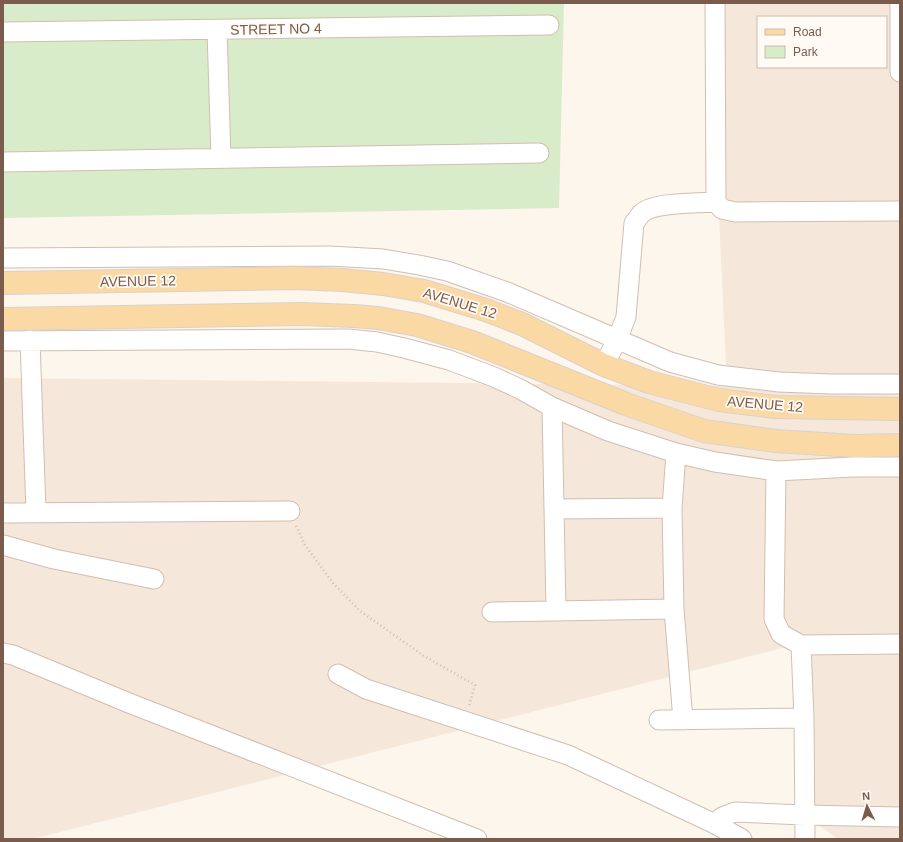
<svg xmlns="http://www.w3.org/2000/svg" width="903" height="842" font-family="Helvetica,sans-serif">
  <rect width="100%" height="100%" fill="#fdf6ec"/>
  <path fill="#f5e8da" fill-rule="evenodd" d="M709,3H900V839H838L804,815L802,643L33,839H3V378L727,386ZM758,17H886V67H758Z"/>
  <path fill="#d8ecc9" d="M3,3H564L559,208L3,218Z"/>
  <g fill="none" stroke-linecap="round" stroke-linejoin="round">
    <defs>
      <path id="minor" d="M900,3V72
        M217,30L221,158
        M3,32L549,25
        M3,162L539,153
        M716,202L722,209L735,212L900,211
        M3,258L330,256L383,259L419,265L447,271L507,292L670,362L718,375L779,382L831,384H900
        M30,340L36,512
        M3,341L348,339L377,342L404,348L449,360L494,377L520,389L552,407L608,431L676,453L715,462L776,471L853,467H900
        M604,365L617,340L626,317L634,223C637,220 639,216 642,213C654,202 699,203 716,202L715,3
        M552,407L556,610
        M676,453L672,508L674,609L683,720
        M776,471L774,619L781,634L801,645L900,644
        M554,509L672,508
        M3,513L290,511
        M3,545L54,559L154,579
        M492,612L674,609
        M801,645L804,718L805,839
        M3,653L13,655L129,703L477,839
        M338,674L366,689L568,755L715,824L742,839
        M659,720L804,718
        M715,824L722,817L735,812L804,815L900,817"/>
      <path id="major" d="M3,283L293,278L343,280L383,284L424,291L486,310L522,324L604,365L649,382L719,400L775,407L900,409
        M3,319L302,314L354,316L378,318L417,325L472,342L626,404L704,431L776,441L854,446L900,445"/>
    </defs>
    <use href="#minor" stroke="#d1beb0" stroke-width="21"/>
    <use href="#major" stroke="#dad1cd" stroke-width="24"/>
    <path stroke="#d9b8a5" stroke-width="2.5" stroke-dasharray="1 3" stroke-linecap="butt" d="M296,526L305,545L333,583L360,611L424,656L475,685L469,706"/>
    <use href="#minor" stroke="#fff" stroke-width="19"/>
    <use href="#major" stroke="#fbd9a5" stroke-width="22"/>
  </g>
  <g text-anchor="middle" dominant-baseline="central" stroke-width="3.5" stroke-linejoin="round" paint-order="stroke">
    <g font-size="14" fill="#7a5c4d" stroke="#fffaf3">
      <text transform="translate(276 29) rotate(-1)">STREET NO 4</text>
      <text transform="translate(138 281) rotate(-1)">AVENUE 12</text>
      <text transform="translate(460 303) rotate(17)">AVENUE 12</text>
      <text transform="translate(765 404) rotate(5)">AVENUE 12</text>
    </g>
  </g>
  <rect width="903" height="842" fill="none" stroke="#7a5c4d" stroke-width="8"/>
  <rect x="757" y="16" width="130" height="52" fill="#fffaf3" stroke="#cabbb1"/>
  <rect x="765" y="29" width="20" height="6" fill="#fbd9a5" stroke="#cabbb1"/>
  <text x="793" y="36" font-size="12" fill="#7a5c4d">Road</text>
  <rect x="765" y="46" width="20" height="12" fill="#d8ecc9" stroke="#cabbb1"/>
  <text x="793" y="56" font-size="12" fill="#7a5c4d">Park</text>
  <g transform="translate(867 806) rotate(355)" stroke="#fffaf3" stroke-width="3" paint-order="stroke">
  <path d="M0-3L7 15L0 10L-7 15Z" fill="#7a5c4d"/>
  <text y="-6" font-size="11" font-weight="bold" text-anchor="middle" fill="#7a5c4d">N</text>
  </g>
</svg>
